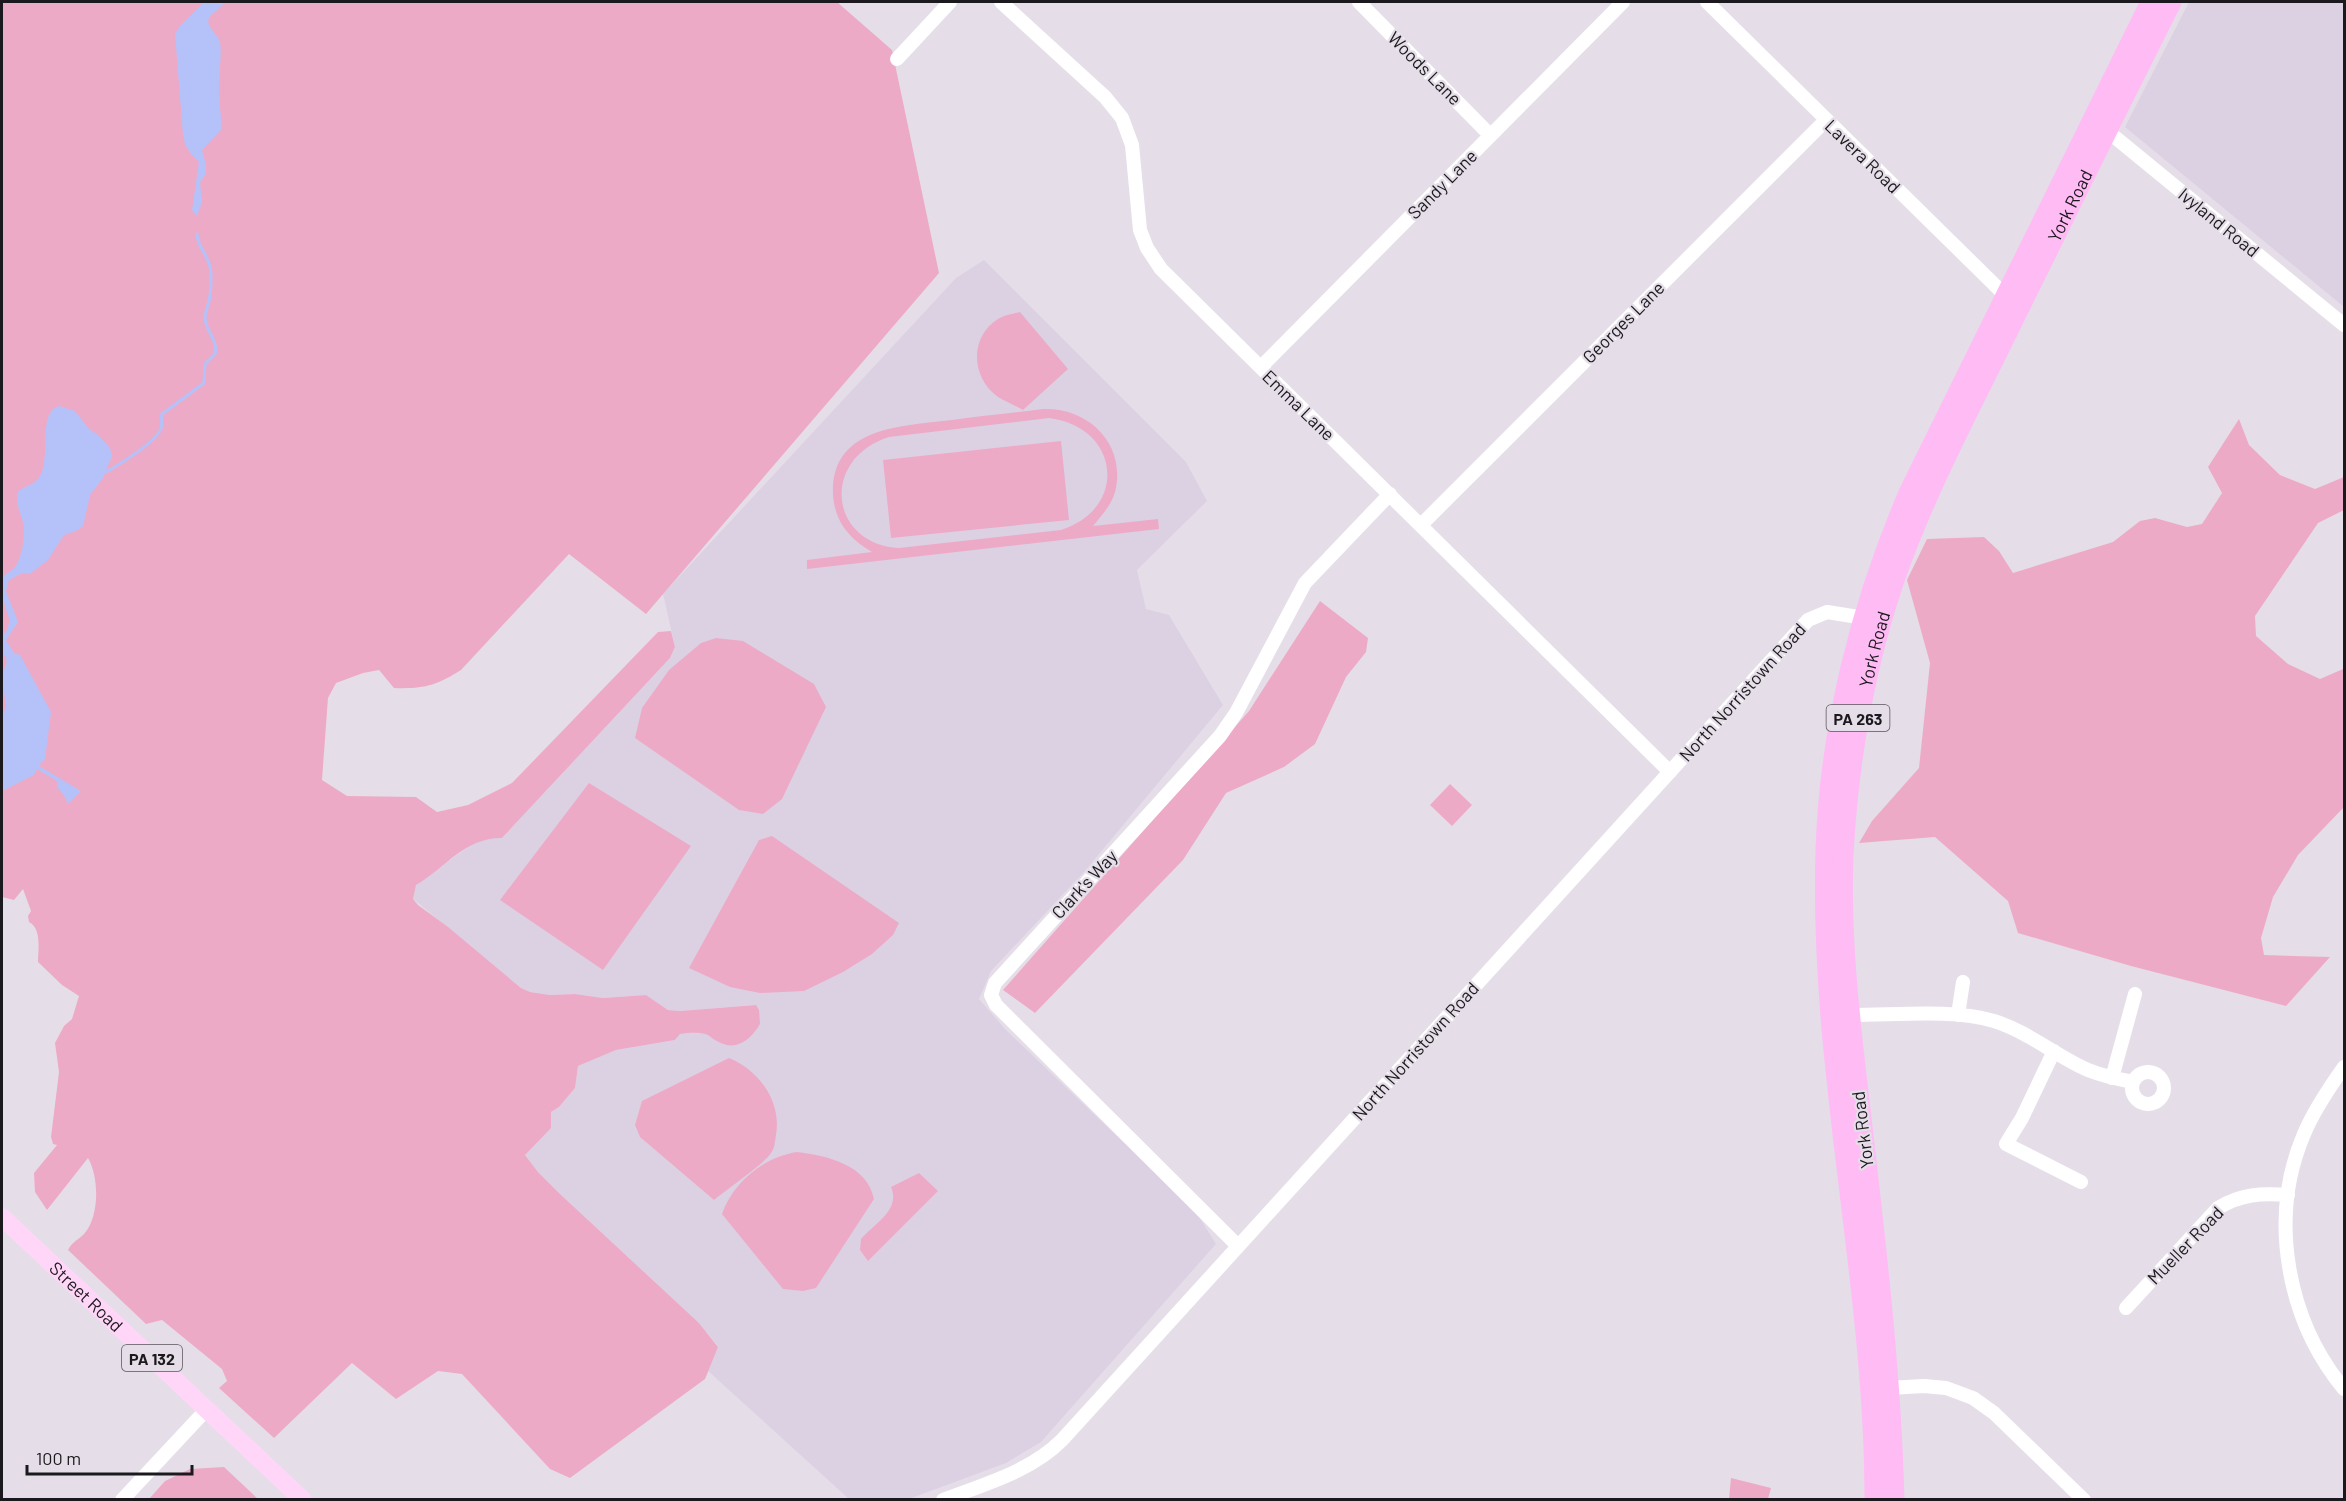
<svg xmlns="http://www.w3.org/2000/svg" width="2346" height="1501" font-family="Barlow,sans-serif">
  <rect width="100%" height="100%" fill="#e5dee9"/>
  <path fill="#dcd1e2" d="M2189,2H2344V307L2125,127Z
    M984,260L1186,462L1207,501L1137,570L1146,609L1169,615L1223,705L1085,871L991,971L979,999L1005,1029L1196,1212L1216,1244L1041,1442L1006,1463L909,1499H849L707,1370L718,1346L699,1323L560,1194L538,1172L525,1155L550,1122L551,1112L559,1107L575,1088L578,1066L616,1050L675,1040L680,1034L694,1032L708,1034L715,1040L756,1005L680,1011L668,1010L646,995L603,998L575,994L550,995L530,992L521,988L413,899L415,885L475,842L488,838H502L670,658L675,647L663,594L956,278Z"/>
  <path fill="#edaac7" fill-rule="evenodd" d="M2,2H837L892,50L939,273L646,614L569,554L461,670C436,686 423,689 394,688L379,670L363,673L336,683L328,698L322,780L347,796L416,797L437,812L468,805L512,783L658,632L671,631L675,647L670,658L502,838C463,838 446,868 416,885L413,899L418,905L448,927L521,988L530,992L550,995L575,994L603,998L646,995L668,1010L680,1011L756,1005L759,1010L760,1024C750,1041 735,1052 717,1041C712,1039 710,1035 705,1034C697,1032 689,1033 680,1034L675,1040L616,1050L578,1066L575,1088L559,1107L551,1112V1128L525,1155L538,1172L560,1194L699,1323L718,1347L705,1379L570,1478L550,1469L462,1374L438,1371L396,1399L352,1363L274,1438L219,1388L227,1381L222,1369L162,1320L146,1324L68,1250C72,1242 78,1240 84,1234C100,1216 99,1177 88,1158L47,1210L35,1192L34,1173L57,1145L53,1144L51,1137L59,1072L55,1043L64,1026L72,1019L79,996L62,985L38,962C38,949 42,929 29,922L28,916L31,911L23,889L14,900L2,897Z
    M1020,312L1068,369L1023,410C1015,405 1006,402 998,397C971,378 969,337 998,319C1004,315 1013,314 1020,312Z
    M1043,409C1089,407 1127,445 1115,492C1111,506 1101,516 1093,526L1158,519L1159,529L807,569V560L872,552C850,539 835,523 833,495C830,426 903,426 952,420C982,416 1012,413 1043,409ZM1049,418C1120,427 1129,508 1061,530L899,548C829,544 820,459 889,437Z
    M2239,419L2249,445L2280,475L2315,489L2344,477V510L2318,523L2255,616L2256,636L2288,664L2320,679L2343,669L2344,662V807L2298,855L2273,897L2261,938L2264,955L2330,957L2286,1006L2131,966L2018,933L2008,901L1935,837L1859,843L1872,821L1919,768L1930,663L1907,580L1927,539L1984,537L1999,551L2013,573L2113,542L2140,521L2155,518L2187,527L2202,524L2222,493L2208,467Z
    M1061,441L1069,520L891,538L883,460Z
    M1320,601L1368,638L1366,652L1346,677L1315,744L1284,767L1226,793L1183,860L1035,1013L1003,990L1249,711Z
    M716,638L743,641L814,684L826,707L782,799L763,814L739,810L635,738L642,708L669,670L701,643Z
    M589,783L691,846L603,970L500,900Z
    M1450,784L1472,805L1452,826L1430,805Z
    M772,836L899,923L893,935L872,954L843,972L804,991L760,993L730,987L689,968L759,840Z
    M729,1058C759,1070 782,1102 776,1135C775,1140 775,1148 771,1153C765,1163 726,1190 714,1200L640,1137L635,1125L642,1101Z
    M797,1152C827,1156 867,1164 874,1199L816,1288L803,1291L783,1289L722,1214C733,1182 764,1157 797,1152Z
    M919,1173L938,1191L868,1261L860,1250L861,1239C874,1224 901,1210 891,1187Z
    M224,1467L258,1499H149L165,1481L190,1469Z
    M1731,1478L1771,1488L1768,1499H1729Z"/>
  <path fill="#b4c2f9" d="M203,2H225C221,7 212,14 209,18C205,26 218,34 220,42C222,55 219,71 219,84C218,100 222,114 221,130L202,150L206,165V173L200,183L202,202L197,216L192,210L199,162C189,151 186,150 183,135L175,34C181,21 195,14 203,2Z
    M59,406L75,411L89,429L98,435L110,448L112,456L103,478L90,495L83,526L76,531L64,535L48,560L30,574L22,573L9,580L6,591L18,622L6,640L14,653L20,655L51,712L45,759L39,766L81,791L68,804L65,797L58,788L57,781L37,769L34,775L2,791V716L6,707C4,688 0,679 7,660L2,652V634L6,632L10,621C6,607 0,597 2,581C3,574 9,573 14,568C21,561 25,538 24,528C23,515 14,505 18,492C24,486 33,485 38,479C53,462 36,413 59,406Z"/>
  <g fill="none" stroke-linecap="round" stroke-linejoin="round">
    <path stroke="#b4c2f9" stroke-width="3" d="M106,472C117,466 158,441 161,428C163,423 160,420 162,414L204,383L205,364L215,354C218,340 207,333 205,319C205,311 209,304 210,296C211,289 211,280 211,273C210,255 199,252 197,234"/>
    <path stroke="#fff" stroke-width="14" d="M1001,2L1105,97L1122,118L1132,145L1140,230L1147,248L1161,269L1670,772
      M1359,2L1490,135
      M1707,2L2011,301
      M897,59L950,2
      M2101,129L2116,138L2344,325
      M1261,367L1623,2
      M1421,525L1826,120
      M1843,1015C1889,1016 1951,1008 1994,1021C2029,1032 2056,1056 2088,1070C2103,1076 2117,1079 2133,1082
      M1958,1015L1963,982
      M2054,1051L2022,1118L2006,1144L2081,1182
      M2344,1067C2329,1088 2314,1110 2304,1134C2268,1218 2287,1320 2344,1389
      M2132 1088a16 16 0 1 1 32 0a16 16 0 1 1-32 0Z
      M2112,1078L2135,994
      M1238,1246L996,1005L991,995L995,983L1220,736L1236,713L1305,583L1390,494
      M2126,1308L2218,1208C2241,1194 2261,1193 2288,1195
      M1889,1388L1924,1386L1946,1388L1973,1398L1994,1413L2084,1500
      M122,1500L207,1409
      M943,1500C984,1484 1030,1472 1062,1440L1808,620L1827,612L1871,619"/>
    <path stroke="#ffd6f8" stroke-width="18" id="s1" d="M2,1217L303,1500"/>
    <g stroke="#ffbbf4" stroke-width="21">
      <path d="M1875,1500C1875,1282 1819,1068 1826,850C1830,728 1861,605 1909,493L2151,2"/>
      <path id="s2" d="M1894,1500C1891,1386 1879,1274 1866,1162C1855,1060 1839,958 1843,855C1848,761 1864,667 1895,577C1927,486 1975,399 2017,312C2068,209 2119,105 2171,2"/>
    </g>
  </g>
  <g text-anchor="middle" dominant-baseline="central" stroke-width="4.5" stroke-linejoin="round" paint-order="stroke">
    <g fill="#e5dee9" stroke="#58545a" stroke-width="1.5">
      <rect x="1826.5" y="705" width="63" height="26" rx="4.5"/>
      <rect x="122" y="1345" width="60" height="26" rx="4.5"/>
    </g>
    <g font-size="16" font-weight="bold" fill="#1b191d">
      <text x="1858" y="718">PA 263</text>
      <text x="152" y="1358">PA 132</text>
    </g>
    <g font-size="18" fill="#1b191d" stroke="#e5dee9">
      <text transform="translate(1425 68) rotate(45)">Woods Lane</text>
      <text transform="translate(1863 156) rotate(44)">Lavera Road</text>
      <text transform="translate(1442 184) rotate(-45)">Sandy Lane</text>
      <text stroke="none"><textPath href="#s2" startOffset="1342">York Road</textPath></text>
      <text transform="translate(2219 222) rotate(39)">Ivyland Road</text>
      <text transform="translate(1623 322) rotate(-45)">Georges Lane</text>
      <text transform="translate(1299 405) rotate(44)">Emma Lane</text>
      <text stroke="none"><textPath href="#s2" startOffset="856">York Road</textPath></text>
      <text transform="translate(1742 692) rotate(-48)">North Norristown Road</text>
      <text transform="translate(1084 884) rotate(-47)">Clark's Way</text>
      <text transform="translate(1415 1051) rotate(-48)">North Norristown Road</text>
      <text transform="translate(1862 1130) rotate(-97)">York Road</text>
      <text transform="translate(2185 1245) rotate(-46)">Mueller Road</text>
      <text stroke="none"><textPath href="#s1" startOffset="116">Street Road</textPath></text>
    </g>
  </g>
  <rect width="2346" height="1501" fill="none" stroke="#1b191d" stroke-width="6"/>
  <path d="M27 1465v9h165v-9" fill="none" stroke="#1b191d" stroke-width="3"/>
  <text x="36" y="1465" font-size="18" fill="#1b191d" stroke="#e5dee9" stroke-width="4.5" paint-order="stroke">100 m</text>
</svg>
